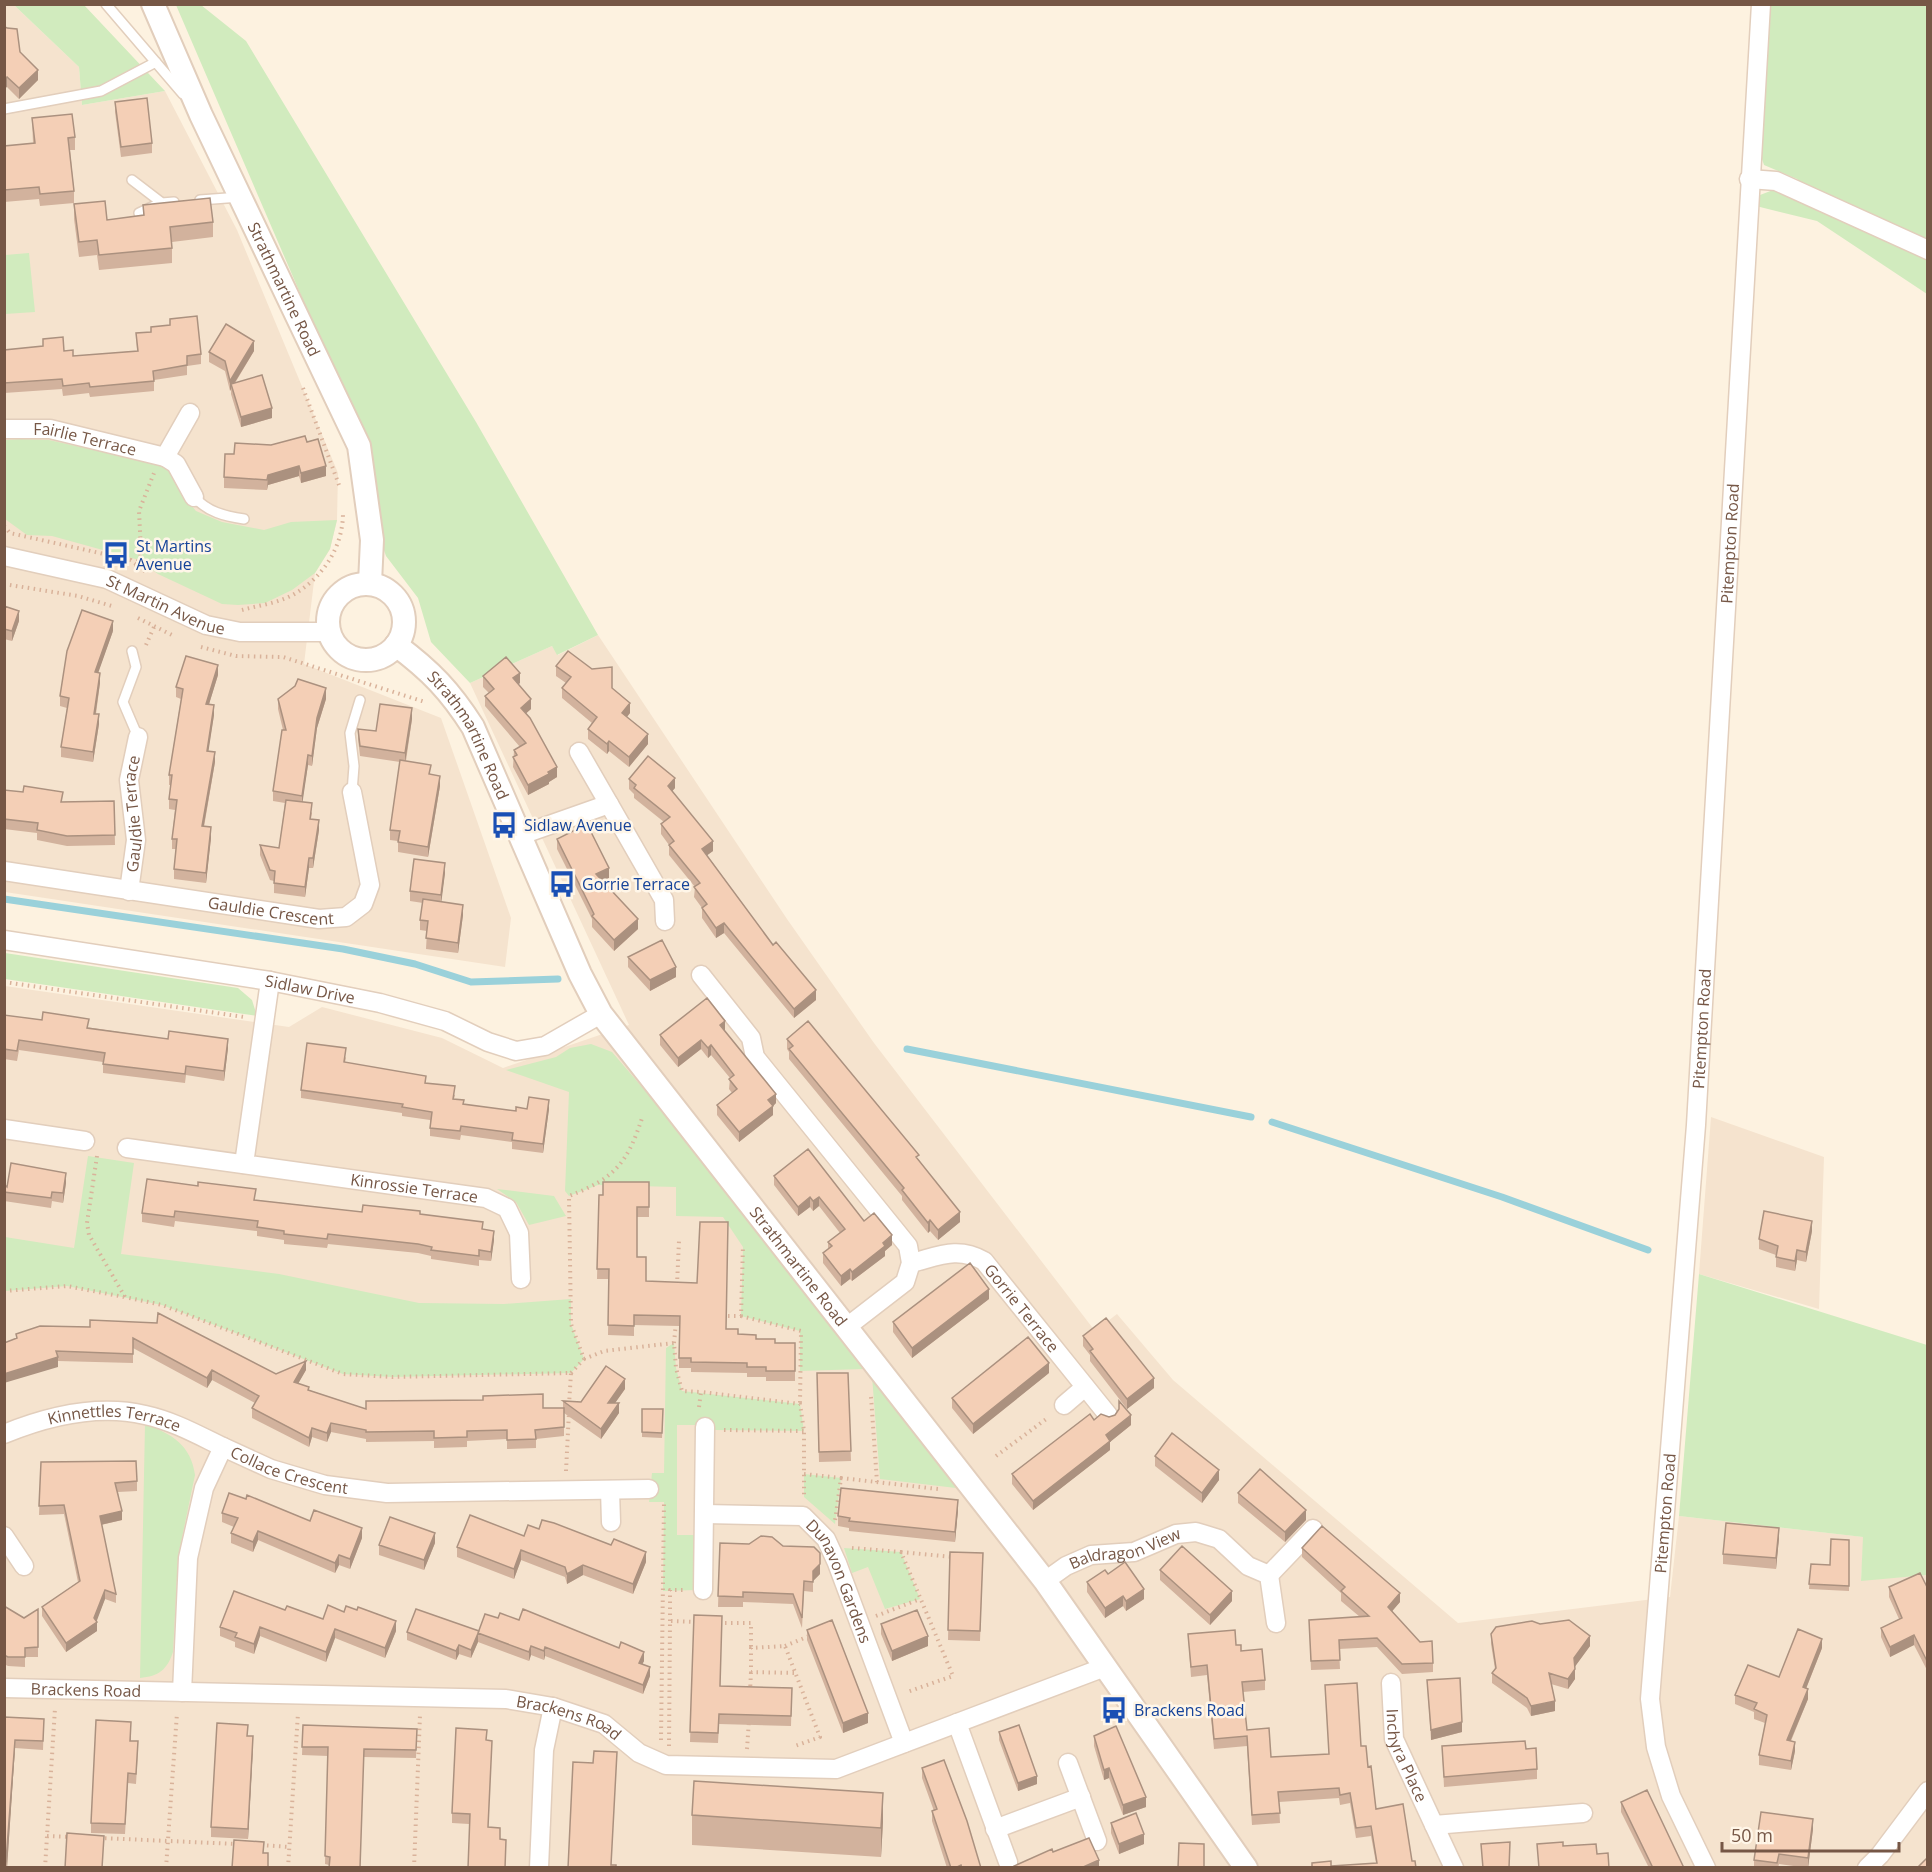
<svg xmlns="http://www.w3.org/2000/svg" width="1932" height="1872" font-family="'Open Sans',sans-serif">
  <rect width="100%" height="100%" fill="#fdf2e0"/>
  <path fill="#f5e3ce" d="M4,5H14L79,67L82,105L165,91L237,230L338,473L337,520L330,549L315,573L304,664L441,718L511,918L505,967L5,892Z
    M598,635L787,919L874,1043L1095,1331L1117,1314L1173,1380L1458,1623L1670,1597L1679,1516L1864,1537L1861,1580L1927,1575V1867L5,1868V986L289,1027L322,1007L442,1038L503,1068L629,1025L470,683L552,646L558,655Z
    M1711,1117L1824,1157L1819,1309L1699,1274Z"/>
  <path fill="#d1ebbe" d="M14,5H84L165,91L82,105L79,67Z
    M176,5H201L246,41L476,422L598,635L557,655L552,646L470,683L431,642L418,598L386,556L376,528L365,444Z
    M1769,5H1927V245L1810,192L1797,179L1764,165L1759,150Z
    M1773,190L1927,256V294L1817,221L1756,206L1760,195Z
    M29,253L35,312L5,314V255Z
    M21,439L49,440L166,466L180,492L196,511L222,522L264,530L291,522L337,520L330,549L315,573L292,590L265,603L238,605L222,604L158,574L139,560L52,536L27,535L5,519V440Z
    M5,953L238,988L252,1000L257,1016L5,979Z
    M591,1044L612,1052L678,1129L863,1369L800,1371V1331L741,1316L743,1247L723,1217L676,1216V1187L598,1185L569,1196L565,1191L569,1092L506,1070L556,1057L570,1048Z
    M88,1156L134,1163L121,1254L279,1274L419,1303L504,1304L571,1299V1324L584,1359L571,1373L392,1377L343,1374L162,1305L67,1286L5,1291V1237L74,1248Z
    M497,1189L554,1196L566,1216L529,1225L516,1202Z
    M1699,1274L1927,1345V1575L1861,1581L1863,1537L1679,1516Z
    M674,1343L676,1368L682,1391L800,1404L804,1431L714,1430V1425H677V1535H696L697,1590L663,1591L664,1502H649L652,1473H664L666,1348Z
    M872,1376L956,1488L880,1479Z
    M145,1424C172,1434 191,1445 195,1475L178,1557L173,1652C167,1670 159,1676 140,1678Z
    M804,1474L841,1478L835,1524L804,1497Z
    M844,1548L901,1552L920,1599L885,1609L868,1567L852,1573Z"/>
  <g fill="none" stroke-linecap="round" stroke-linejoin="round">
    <path stroke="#9ad1da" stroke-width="7" d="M4,899L343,949L415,964L471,982L558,979
      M907,1049L1251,1117
      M1272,1122L1502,1197L1648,1250"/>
    <defs>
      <path id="service" d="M106,4L183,94
        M4,109L101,91L156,62
        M132,180L162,203L174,202
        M200,200L240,197
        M139,213L154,206
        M194,497C208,512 224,516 244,519
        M132,651L136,667L123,702L138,737
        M352,792L354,766L350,733L360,700"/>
      <g id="minor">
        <path d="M1749,179L1776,181L1928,250"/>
        <path id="s1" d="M4,429H50L165,457L190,413"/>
        <path d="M165,457L176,464L194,497"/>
        <path id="s2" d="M4,556L107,579L206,625L240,632H329"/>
        <path d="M579,752L609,804"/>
        <path d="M521,835L609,804L664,900L665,921"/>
        <path id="s3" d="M4,871L319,919L346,917L363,904L370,885L352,792"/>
        <path id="s4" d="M129,891L136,840L129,780L138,737"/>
        <path id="s5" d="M4,940L270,981L380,1003L445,1021L488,1042L516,1051L545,1046L601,1014"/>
        <path d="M701,975L751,1038L755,1057L908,1246L911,1263L905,1282L848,1326"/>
        <path d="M4,1129L85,1141"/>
        <path id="s6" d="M127,1148L486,1198L507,1208L519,1233L521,1279"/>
        <path d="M244,1164L270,981"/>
        <path id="s7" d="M911,1263C939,1256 958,1246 984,1261L1108,1415"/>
        <path d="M1064,1405L1085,1387"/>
        <path id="s8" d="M4,1434C48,1416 98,1404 145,1415C173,1421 198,1435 223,1447"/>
        <path d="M610,1490L611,1522"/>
        <path id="s9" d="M705,1514L803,1516L826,1539L837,1563L904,1743"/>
        <path d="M4,1536L24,1566"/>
        <path d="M1269,1575L1313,1529"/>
        <path id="s10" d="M1045,1581L1066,1566L1091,1555L1134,1552L1176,1534L1196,1532L1219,1539L1248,1566L1269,1575L1276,1623"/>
        <path d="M703,1590L705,1427"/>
        <path id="s11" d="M1391,1683L1394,1739L1454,1868"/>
        <path id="s12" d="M4,1688L506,1699L553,1707L604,1724L639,1753L666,1765L836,1769L1105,1667"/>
        <path id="s13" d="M182,1692L188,1558L204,1488L223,1447L271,1469L325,1485L387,1493L649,1489"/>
        <path d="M957,1723L1008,1862"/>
        <path d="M1068,1763L1097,1841"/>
        <path d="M1434,1825L1583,1813"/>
        <path d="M995,1829L1081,1797"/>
        <path d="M539,1868L544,1750L553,1707"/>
        <path id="s14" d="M1706,1868L1671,1796L1656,1747L1650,1699L1696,1125L1761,4"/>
        <path d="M1867,1868L1880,1855L1928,1791"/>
      </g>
      <g id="tertiary">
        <path id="s15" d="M153,4L201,115L359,446L372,540L370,583"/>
        <circle cx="366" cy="622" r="38"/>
        <path id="s16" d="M396,645C431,671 450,691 473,727L580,974L601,1014L1045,1581L1246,1868"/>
      </g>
    </defs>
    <use href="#service" stroke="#e2cebc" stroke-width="12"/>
    <use href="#minor" stroke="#e2cebc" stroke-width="21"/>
    <use href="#tertiary" stroke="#e2cebc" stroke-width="26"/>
    <path stroke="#d9b29a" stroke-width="4" stroke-dasharray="1.5 4.5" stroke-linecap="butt" d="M303,388L339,485
      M4,526L10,533L131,560L147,573
      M136,567L141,551L139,511L154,473
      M4,584L78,596L112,606
      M242,610C260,605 280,603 296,593C324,576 343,546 343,513
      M138,618L174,636
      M146,645L154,627
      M201,647L236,656L283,657L425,702
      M4,982L244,1017
      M97,1156L87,1223L89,1235L125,1297L162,1305L343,1374L392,1377L571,1373L569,1405
      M677,1285L679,1241
      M4,1291L67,1286L124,1297
      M722,1316H741L743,1245
      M741,1316L801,1331L800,1404
      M674,1343L676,1322
      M584,1359L604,1351L674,1343L676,1368L682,1391L701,1392
      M571,1373L584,1359L571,1324L569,1196C616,1178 628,1162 643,1115
      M871,1397L877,1482
      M699,1407L701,1392L800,1404L804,1431V1497
      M724,1430L804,1431
      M996,1456L1049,1417
      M566,1471L569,1412
      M804,1474L841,1478L835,1521
      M841,1478L938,1489
      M852,1548L901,1552L953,1676L907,1692
      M901,1552L953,1557
      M876,1616L920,1599
      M670,1621V1590H683
      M719,1623H751V1648
      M785,1646L809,1636
      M794,1673L751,1672V1648L785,1646L820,1737L795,1746
      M750,1692L751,1672
      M661,1740L664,1502
      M669,1746L670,1621L697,1622
      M747,1749L749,1720
      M47,1836L71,1837
      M99,1838L238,1844
      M261,1845L290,1847
      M45,1868L55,1708
      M166,1868L177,1713
      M288,1868L298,1713
      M414,1868L420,1715"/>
    <use href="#service" stroke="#fff" stroke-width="9"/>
    <use href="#minor" stroke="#fff" stroke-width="18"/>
    <use href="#tertiary" stroke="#fff" stroke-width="22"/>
  </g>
  <path fill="#d2b29d" d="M4,26L38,80L19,99L7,87Z
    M115,102L152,143V153L121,157L115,112Z
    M32,118L75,137V150H70L74,191V203L40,206L39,199L4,202V146L33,143Z
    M74,204L107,220L143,215V205L213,222V237L172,242V263L99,270L97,255L79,257L74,219Z
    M170,319L201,354V364L187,366V375L154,380V391L90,397L89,393L63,396L62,389L4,393V350L43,346V339L73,356L137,351L136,333L151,332V327L170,325Z
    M254,351L235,383L272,418L241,427L231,394V389L230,391L225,371L209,362V352Z
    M307,442L326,476L301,483L299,476L268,485L267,490L224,488V477L234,454L271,445Z
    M4,606L19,621L12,641L4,639Z
    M113,631L98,672L100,683L96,714L99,724L93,762L61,757V747L67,708L60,706V696Z
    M556,666L612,688L630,713L627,717L648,744L629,767L609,751L607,754L588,739V729L592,723L562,698V688L566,683L556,676Z
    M218,675L209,704L214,715L208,751L215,762L204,827L211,838L206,883L174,879V869L176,849H172V839L175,810L169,809V799L171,785H169V775L181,699L176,697V687Z
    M483,676L520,683L518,684L531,709L526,713L557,777L549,782V784L528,795L513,767L514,750L520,747L485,706V696L489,693L483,687Z
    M278,699H326L317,728L312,766L308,765L302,802L312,813L311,819L319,830L313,868H309L305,897L274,893V881L270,880L260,855V845L279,848L285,803L273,801V791L283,730L278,709Z
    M412,719L406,761L431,774L440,786L428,857L398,852V841L390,840V830L400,762L360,756L358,739V729L376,731Z
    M629,779L675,788L672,791L713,851L707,855L773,945L816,1000L794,1018L724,933L716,938L702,918V908L694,897L695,887L669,855V845L661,834V824L664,822L634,798V794L629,789Z
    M4,790L63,802L114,801L115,845L67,846L37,840V833L4,829Z
    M557,839L609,878L603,881L638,929L614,951L592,927V919L557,849Z
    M445,873L441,901L463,915L458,953L426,949L427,931L420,930V920L423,903L410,901V891Z
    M628,957L676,977L650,991L628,967Z
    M4,1015L228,1048L224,1081L186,1075L185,1083L103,1073V1062L19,1050L17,1061L4,1059Z
    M725,1031L776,1103L773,1106V1115L739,1142L717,1115V1105L732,1093L729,1089L730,1078L711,1055L708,1058L701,1049L678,1067L660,1045V1035Z
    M787,1039L919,1160L960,1222L938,1240L930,1231L928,1233L902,1200V1196L789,1059V1052L787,1049Z
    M346,1057L345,1063L426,1083L455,1095L454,1099L464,1105L516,1111L527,1109H549L543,1153L512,1149V1142L461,1135L460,1140L430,1136V1120L402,1116V1113L301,1098V1090Z
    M808,1149L864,1221L892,1245L885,1251V1256L852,1281L850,1279L841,1286L823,1263V1253L828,1249V1242L840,1233L819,1206L813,1211L810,1207L798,1216L774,1185V1176Z
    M649,1182V1217H637V1257L646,1281L726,1329L738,1334L775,1343H795V1381H766V1377H747V1373L691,1372V1368H679V1326L634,1325V1336L608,1335L609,1279H597L599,1195H603Z
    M66,1183L63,1203L52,1201L51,1208L4,1201V1184L7,1187Z
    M256,1200L362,1212L420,1214L483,1229L494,1240L491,1261L479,1260V1266L431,1259V1256L418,1253L328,1244L327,1248L284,1244V1240L257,1236V1231L175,1221L174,1227L142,1222V1213Z
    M1812,1231L1806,1262L1797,1260L1795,1271L1776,1267V1255L1759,1249V1239Z
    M989,1299L912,1358L893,1332V1322Z
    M90,1327L276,1374L306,1370L298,1383L309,1390L366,1409L563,1408V1401L581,1402L625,1389L615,1403L619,1413L601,1439L564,1413V1436L536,1439V1448L507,1449V1439L467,1441V1447L434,1448V1441L366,1442V1439L331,1432L327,1442L312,1437L309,1447L252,1418V1408L255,1403L212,1380L207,1388L133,1348V1363L58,1361V1367L16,1339V1334Z
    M1083,1336L1154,1388L1127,1409L1090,1361V1355L1083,1346Z
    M817,1373H848L851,1461L819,1462Z
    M1049,1373L973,1434L952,1408V1398Z
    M642,1409H663L662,1438L642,1437Z
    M1094,1420L1131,1425L1110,1442V1450L1033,1510L1012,1484V1474Z
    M1155,1456L1219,1480L1202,1503L1155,1466Z
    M41,1462L137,1481V1491L118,1492L122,1520L101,1525L116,1594V1603L105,1599L96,1621L97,1631L66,1652L42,1616V1607L78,1582L64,1514L39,1515Z
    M1238,1493L1306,1520L1285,1542L1238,1503Z
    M958,1510L955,1542L849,1531V1528L838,1526V1516Z
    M222,1513L310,1521L362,1538L350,1569L339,1565L335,1573L258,1540L253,1552L231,1543V1533L234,1527L222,1522Z
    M539,1529L646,1562L633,1594L583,1575L567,1584L565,1577L521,1560L514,1579L457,1557V1547L524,1536Z
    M1779,1538L1776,1569L1723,1564V1554Z
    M1849,1540V1591L1809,1589L1811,1564L1830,1565Z
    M435,1543L424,1570L379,1555V1545Z
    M720,1543L783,1546L820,1574L813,1581V1592L804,1591L802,1628L793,1604L743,1602V1607H718Z
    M1302,1548L1400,1602L1392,1611L1433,1663V1672L1402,1674L1377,1647L1339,1649L1340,1669L1311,1670L1309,1620L1360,1617L1341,1601V1593L1302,1557Z
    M950,1552L983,1553L980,1641L948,1640Z
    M1160,1570L1232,1601L1210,1625L1160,1580Z
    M1108,1574L1144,1599L1126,1611L1123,1606L1105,1618L1087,1592V1582Z
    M1889,1587L1928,1589V1672L1914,1645L1890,1657L1881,1637V1628L1899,1619L1889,1597Z
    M4,1606L24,1618L38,1609V1657H25V1667L8,1666L4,1664Z
    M285,1610L323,1619L396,1631L385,1658L335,1638L326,1662L260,1636L254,1654L235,1647V1642L220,1636V1627Z
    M694,1615L720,1686L792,1688L791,1726L719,1724L718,1743L690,1742Z
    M498,1618L519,1620L644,1661L642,1664L650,1676L643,1694L545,1656L544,1660L531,1655L529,1661L478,1642L471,1658L459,1654L456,1660L407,1640V1632L479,1631Z
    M881,1624L928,1646L892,1661L881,1634Z
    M807,1630L868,1723L843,1733L807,1640Z
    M1188,1634L1236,1645L1265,1680V1690L1243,1692L1247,1730L1271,1757L1329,1754L1325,1685L1361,1746L1368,1767L1376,1809L1412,1861L1331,1866L1376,1863L1371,1836L1356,1838L1350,1803L1340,1805L1339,1798L1279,1802L1280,1823L1252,1825L1247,1746L1214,1749L1207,1675L1191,1677Z
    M1491,1634L1590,1646L1575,1666V1679L1568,1689L1551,1684L1555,1711L1531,1716L1527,1708L1492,1683V1673L1495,1669L1491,1644Z
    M1822,1648L1806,1689L1808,1699L1791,1741L1795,1751L1791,1770L1759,1765V1755L1765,1723L1754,1719V1712L1735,1704V1695L1779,1677Z
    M1427,1680L1462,1732L1431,1740Z
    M4,1717L44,1719L43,1750L15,1748L7,1868H4Z
    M303,1725L417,1729L416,1758L364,1757L329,1865L325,1864L328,1756L302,1755Z
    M131,1732V1741L138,1751L136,1784L128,1783L125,1834L91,1833V1823Z
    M999,1732L1037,1784L1018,1791L999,1740Z
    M248,1736L253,1746L248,1839L211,1837V1827Z
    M1094,1736L1146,1807L1123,1815L1109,1778L1104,1780L1094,1746Z
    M487,1740L488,1827L500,1839L505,1868L469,1824L452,1823V1813Z
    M1442,1746L1537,1769V1779L1444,1787Z
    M922,1768L981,1868H947L932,1821V1811H934L922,1778Z
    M1621,1802L1684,1868H1649L1621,1812Z
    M692,1815L883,1822L881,1857L692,1845Z
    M1111,1823L1144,1844L1119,1854L1111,1833Z
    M1813,1829L1808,1868L1779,1864L1778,1868H1754V1860Z"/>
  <path fill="#ab917f" d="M38,70V80L19,99V88Z
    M7,77V87L4,89V79Z
    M254,341V351L232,387L231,384V389L230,391V381Z
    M272,408V418L241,427V417Z
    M299,466V476L268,485L267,490L268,475Z
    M326,466V476L301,483V473Z
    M19,611V621L12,641V631Z
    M113,621V631L95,682V672Z
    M218,665V675L206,714V704Z
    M100,673V683L94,724V714Z
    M520,673V683L513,689V678Z
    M326,688V699L317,728L312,766V756L317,718Z
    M531,699V709L521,718V708Z
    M630,703V713L622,723V713Z
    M214,705V715L207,761V751Z
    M412,708V719L405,763V753Z
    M99,714V724L93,762V752Z
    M648,734V744L629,767V757Z
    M609,741V751L607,754V744Z
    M215,752V762L202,836V826Z
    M308,755V765L302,806V796Z
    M557,767V777L549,782V784L528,795V785Z
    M440,776V786L428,857V847Z
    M675,778V788L668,796V786Z
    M319,820V830L313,868V858Z
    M211,827V838L206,883V873Z
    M713,841V851L702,859V849Z
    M309,858V868L305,897V887Z
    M445,863V873L441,905V895Z
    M609,868V878L596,884V874Z
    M463,905V915L458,953V943Z
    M638,919V929L614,951V940Z
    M724,923V933L716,938V928Z
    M676,967V977L650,991V980Z
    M816,990V1000L794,1018V1009Z
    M725,1021V1031L720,1025Z
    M228,1039V1048L224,1081V1071Z
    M701,1040V1049L678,1067V1058Z
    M711,1045V1055L708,1058V1048Z
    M776,1094V1103L773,1106V1115L739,1142V1132L768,1100Z
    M549,1100V1109L543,1153V1144Z
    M66,1173V1183L63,1203V1193Z
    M810,1197V1207L798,1216V1207Z
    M819,1197V1206L813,1211V1201Z
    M960,1212V1222L938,1240V1230Z
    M930,1220V1231L928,1233V1223Z
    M1812,1221V1231L1806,1262V1252Z
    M494,1231V1240L491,1261V1252Z
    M892,1235V1245L885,1251V1256L852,1281V1272Z
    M1797,1250V1260L1795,1271V1261Z
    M850,1269V1279L841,1286V1276Z
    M989,1289V1299L912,1358V1348Z
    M58,1357V1367L4,1383V1374Z
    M306,1361V1370L294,1391V1382Z
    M1049,1363V1373L973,1434V1424Z
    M212,1370V1380L207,1388V1378Z
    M1154,1378V1388L1127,1409V1399Z
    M625,1379V1389L608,1413V1403Z
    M619,1403V1413L601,1439V1429Z
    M1131,1415V1425L1110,1442V1450L1033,1510V1501L1106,1435Z
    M331,1423V1432L327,1442V1433Z
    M312,1428V1437L309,1447V1438Z
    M1219,1470V1480L1202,1503V1493Z
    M958,1500V1510L955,1542V1532Z
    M1306,1510V1520L1285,1542V1532Z
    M122,1511V1520L100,1525V1516Z
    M362,1528V1538L350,1569V1559Z
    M1779,1528V1538L1776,1569V1558Z
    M258,1531V1540L253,1552V1542Z
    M435,1533V1543L424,1570V1560Z
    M521,1550V1560L514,1579V1569Z
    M646,1552V1562L633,1594V1584Z
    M820,1553V1574L813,1581V1592V1571Z
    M339,1555V1565L335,1573V1563Z
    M583,1565V1575L567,1584V1574Z
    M1144,1589V1599L1126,1611V1601Z
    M105,1590V1599L96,1623L97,1622V1631L66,1652V1643L94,1618Z
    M1232,1591V1601L1210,1625V1615Z
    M1400,1593V1602L1388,1616V1607Z
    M1123,1596V1606L1105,1618V1608Z
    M396,1621V1631L385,1658V1648Z
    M260,1627V1636L254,1654V1644Z
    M335,1629V1638L326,1662V1652Z
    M478,1634V1642L471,1658V1650Z
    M1914,1635V1645L1890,1657V1647Z
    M928,1636V1646L892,1661V1651Z
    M1590,1636V1646L1574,1668V1658Z
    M1822,1639V1648L1803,1696V1687Z
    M459,1645V1654L456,1660V1651Z
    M531,1646V1655L529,1661V1652Z
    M545,1647V1656L544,1660V1651Z
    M644,1652V1661L639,1671V1663Z
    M650,1667V1676L643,1694V1685Z
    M1575,1669V1679L1568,1689V1679Z
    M1808,1689V1699L1787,1749V1740Z
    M1555,1701V1711L1531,1716V1706Z
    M868,1713V1723L843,1733V1723Z
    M1462,1722V1732L1431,1740V1730Z
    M253,1736V1746L248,1839V1829Z
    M15,1740V1748L7,1868L6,1861Z
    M1795,1742V1751L1791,1770V1761Z
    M1109,1768V1778L1104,1780V1770Z
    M1037,1776V1784L1018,1791V1783Z
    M883,1793V1822L881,1857V1828Z
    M1146,1797V1807L1123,1815V1805Z
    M1813,1819V1829L1808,1868V1858Z
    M1144,1834V1844L1119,1854V1844Z
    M1099,1860V1868H1081Z"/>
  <path fill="#f4cfb6" stroke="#ab917f" stroke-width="1.5" d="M4,26L7,28L17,29L20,52L38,70L19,88L7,77L4,79Z
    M147,98L152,143L121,147L115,102Z
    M72,114L75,137L68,138L74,191L40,194L39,187L4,190V146L35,143L32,118Z
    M210,198L213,222L170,227L172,248L99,255L97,240L79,242L74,204L105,201L107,220L144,215L143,205Z
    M197,316L201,354L187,356V365L153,371L154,381L90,387L89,383L63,386L62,379L4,383V350L43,346V339L63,337L64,351L73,350V356L138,351L136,333L151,332V327L170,325V319Z
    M226,324L254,341L230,381L225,361L209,352Z
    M262,375L272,408L241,417L231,384Z
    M305,436L307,442L318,439L326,466L301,473L299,466L268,475L267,480L224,477L225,454H234L235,443L271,445Z
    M4,606L19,611L12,631L4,629Z
    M82,610L113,621L95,672L100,673L94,714H99L93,752L61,747L69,698L60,696L67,651Z
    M568,651L592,669L612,667V688L630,703L622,713L648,734L629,757L609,741L607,744L588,729L597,717L562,688L571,677L556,666Z
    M186,656L218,665L206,704L214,705L207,751L215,752L202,826L211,827L206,873L174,869L177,839H172L177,800L169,799L172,775H169L183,689L176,687Z
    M506,657L520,673L513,678L531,699L521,708L530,718L557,767L548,772L549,774L528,785L513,757L517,755L514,750L526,743L485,696L494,689L483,676Z
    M298,679L326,688L317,718L312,756L308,755L302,796L273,791L282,730H286L278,699L295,686Z
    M380,704L412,708L405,753L360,746L358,729L376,731Z
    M648,756L675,778L668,786L713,841L702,849L773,945L776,942L816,990L794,1009L724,923L716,928L702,908L707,904L694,887L700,883L669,845L674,841L661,824L670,817L634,788L636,785L629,779Z
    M400,760L431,765L429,774L440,776L428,847L398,842L400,831L390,830Z
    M24,786L63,792L61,802L114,801L115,835L67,836L37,830L38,823L4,819V790L23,792Z
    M286,800L312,803L310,819L319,820L313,858H309L305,887L274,883L275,871L270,870L260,845L279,848Z
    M587,824L609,868L596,874L638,919L614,940L592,916L594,914L557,839Z
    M414,859L445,863L441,895L410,891Z
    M423,899L463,905L458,943L426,938L428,921L420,920Z
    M662,940L676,967L650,980L628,957Z
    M707,998L725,1021L720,1025L776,1094L768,1100L773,1106L739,1132L717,1105L737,1089L729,1079L734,1075L711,1045L708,1048L701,1040L678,1058L660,1035Z
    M43,1012L89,1019L87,1028L168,1039L169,1031L228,1039L224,1071L186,1066L185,1074L103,1064L105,1053L19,1040L17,1051L4,1049V1015L42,1020Z
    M808,1021L919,1155L916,1157L960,1212L938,1230L930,1220L928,1223L902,1190L904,1188L789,1049L793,1046L787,1039Z
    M307,1043L346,1048L344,1062L426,1076L425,1083L455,1086L453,1099L464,1100L463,1104L516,1111V1107L527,1109L529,1097L549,1100L543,1144L512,1140L513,1133L461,1126L460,1131L430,1128L432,1112L402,1107L403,1104L301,1090Z
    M808,1149L864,1221L874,1213L892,1235L883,1243L885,1246L852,1272L850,1269L841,1276L823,1253L832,1246L828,1242L845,1229L819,1197L813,1201L810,1197L798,1207L774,1176Z
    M11,1163L66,1173L63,1193L52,1192L51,1198L4,1192V1184L7,1187Z
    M147,1179L198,1186V1182L256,1189L254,1200L362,1212L363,1205L420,1211V1214L483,1222L482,1229L494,1231L491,1252L479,1250V1256L431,1250L432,1247L418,1244L328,1234L327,1239L284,1234V1231L257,1227L258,1221L175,1211L174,1217L142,1213Z
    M603,1182H649V1207H637V1257H646V1281L697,1283L700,1222H728L726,1329H738V1334L756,1335V1339H775V1343H795V1371H766V1367H747V1363L691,1362V1358H679L680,1316L634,1315V1326L608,1325L609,1269H597L599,1195H603Z
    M1764,1211L1812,1221L1806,1252L1797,1250L1795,1261L1776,1257L1778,1246L1759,1239Z
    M970,1263L989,1289L912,1348L893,1322Z
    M158,1313L276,1374L306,1361L294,1382L309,1387L308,1390L366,1409V1401L483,1400V1396L543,1394V1408H564V1427L535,1430L536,1439L507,1440V1430L467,1431V1437L434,1438V1431L366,1432V1430L331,1423L327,1433L312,1428L309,1438L252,1408L259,1396L212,1370L207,1378L133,1338V1354L56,1351L58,1357L4,1374V1343L17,1338L16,1334L40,1326L90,1327V1320L157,1323Z
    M1106,1318L1154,1378L1127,1399L1090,1351L1093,1349L1083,1336Z
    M1028,1337L1049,1363L973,1424L952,1398Z
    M606,1366L625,1379L608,1403H619L601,1429L563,1401L581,1402Z
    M817,1373H848L851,1451L819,1452Z
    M1119,1401L1131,1415L1106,1435L1110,1441L1033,1501L1012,1474L1090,1414L1094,1420L1101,1414L1109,1417L1115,1415L1119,1409Z
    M642,1409H663L662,1433L642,1432Z
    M1172,1433L1219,1470L1202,1493L1155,1456Z
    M136,1461L137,1481L115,1483L122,1511L100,1516L116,1594L105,1590L94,1618L97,1622L66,1643L42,1607L80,1581L64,1505L39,1506L41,1462Z
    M1260,1469L1306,1510L1285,1532L1238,1493Z
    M841,1488L958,1500L955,1532L849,1521L850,1518L838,1516Z
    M229,1493L246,1499L247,1495L310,1521L314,1510L362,1528L350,1559L339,1555L335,1563L258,1531L253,1542L231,1533L238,1518L222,1513Z
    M470,1515L524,1536L528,1525L539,1529L542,1520L554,1523L611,1545L614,1539L646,1552L633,1584L583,1565L567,1574L565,1567L521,1550L514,1569L457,1547Z
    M390,1517L435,1533L424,1560L379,1545Z
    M1726,1523L1779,1528L1776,1558L1723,1554Z
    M1322,1526L1400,1593L1388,1607L1420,1642L1432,1641L1433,1663L1402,1664L1377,1638L1339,1640L1340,1660L1311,1661L1309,1620L1369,1616L1341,1591L1345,1587L1302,1548Z
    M761,1536L772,1537L783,1546L814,1547L820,1553V1564L813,1571V1582L804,1581L802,1618L793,1594L743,1592V1597L718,1596L720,1543L749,1544Z
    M1831,1539L1849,1540V1586L1809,1584L1811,1564L1830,1565Z
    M1182,1546L1232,1591L1210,1615L1160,1570Z
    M950,1552L983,1553L980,1631L948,1630Z
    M1125,1562L1144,1589L1126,1601L1123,1596L1105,1608L1087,1582L1105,1570L1108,1574Z
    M1920,1573L1928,1589V1663L1914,1635L1890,1647L1881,1628L1902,1618L1889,1587Z
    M234,1591L285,1610L287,1606L323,1619L328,1605L344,1612L346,1606L357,1610L358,1607L396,1621L385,1648L335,1629L326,1652L260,1627L254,1644L235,1637L237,1633L220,1627Z
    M4,1606L24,1618L38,1609V1647L25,1648V1657H8L4,1655Z
    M416,1609L479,1631L471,1650L459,1645L456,1651L407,1632Z
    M523,1609L619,1648L621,1642L644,1652L639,1663L650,1667L643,1685L545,1647L544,1651L531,1646L529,1652L478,1633L485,1614L498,1618L500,1613L519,1620Z
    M917,1610L928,1636L892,1651L881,1624Z
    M694,1615L722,1616L720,1686L792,1688L791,1716L719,1714L718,1733L690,1732Z
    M832,1620L868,1713L843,1723L807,1630Z
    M1569,1620L1590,1636L1574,1658L1575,1669L1568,1679L1549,1673L1555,1701L1531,1706L1527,1698L1492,1673L1496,1668L1491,1634L1496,1627L1532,1621L1540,1624Z
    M1798,1629L1822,1639L1803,1687L1808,1689L1787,1740L1795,1742L1791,1761L1759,1755L1767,1715L1754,1709L1757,1703L1735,1695L1748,1665L1779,1677Z
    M1235,1630L1236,1645H1241V1651L1262,1649L1265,1680L1242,1682L1247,1730L1269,1728L1271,1757L1329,1754L1325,1685L1357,1683L1361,1746H1366L1368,1767L1371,1766L1376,1809L1403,1804L1412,1861H1415L1416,1868H1312V1863L1331,1861V1866L1377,1863L1371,1826L1356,1828L1350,1793L1340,1795L1339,1788L1278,1792L1280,1813L1252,1815L1247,1736L1214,1739L1207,1665L1191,1667L1188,1634Z
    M1460,1678L1462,1722L1431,1730L1427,1680Z
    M4,1717L44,1719L43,1741L15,1740L6,1861H4Z
    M96,1720L131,1722L130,1741H138L136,1774L128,1773L125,1824L91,1823Z
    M217,1723L248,1725L247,1736H253L248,1829L211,1827Z
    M303,1725L417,1729L416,1750L364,1749L360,1868H329L330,1857L325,1856L328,1747H302Z
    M1019,1725L1037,1776L1018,1783L999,1732Z
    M1116,1726L1146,1797L1123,1805L1109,1768L1104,1770L1094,1736Z
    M456,1728L487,1730L486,1740L492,1741L488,1827L500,1828V1839L506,1840L505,1868H468L470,1814L452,1813Z
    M1525,1741L1526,1749L1536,1748L1537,1769L1444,1777L1442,1746Z
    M594,1751L617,1752L611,1865H616V1868H568L573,1762L593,1763Z
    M944,1760L967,1821L981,1868H962L961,1865L955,1868H951L932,1811L937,1809L922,1768Z
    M694,1781L883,1793L881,1828L692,1815Z
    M1647,1790L1684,1868H1653L1621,1802Z
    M1761,1812L1813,1819L1808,1858L1779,1854L1777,1863L1754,1860Z
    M1136,1813L1144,1834L1119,1844L1111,1823Z
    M67,1833L104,1836L102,1868H65Z
    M1089,1838L1099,1860L1081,1868H1015L1014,1866L1052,1849L1053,1852Z
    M234,1840L264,1842L263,1853H268V1868H232Z
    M1510,1842L1509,1868H1483L1481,1844Z
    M1563,1842V1846L1596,1844L1597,1854L1608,1853L1609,1868H1539L1537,1844Z
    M1179,1843L1204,1844V1868H1178Z
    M1928,1857V1868H1917Z"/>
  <defs>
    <symbol id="bus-bare" viewBox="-9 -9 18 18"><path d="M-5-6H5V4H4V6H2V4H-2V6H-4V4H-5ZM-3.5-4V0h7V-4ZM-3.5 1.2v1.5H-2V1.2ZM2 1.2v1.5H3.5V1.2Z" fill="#1a4fb4" stroke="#fff6e8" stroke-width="2.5" paint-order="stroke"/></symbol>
  </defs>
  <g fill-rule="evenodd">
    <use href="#bus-bare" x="97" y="536" width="38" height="38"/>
    <use href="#bus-bare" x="485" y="806" width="38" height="38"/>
    <use href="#bus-bare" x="543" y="865" width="38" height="38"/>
    <use href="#bus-bare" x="1095" y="1691" width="38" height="38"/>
  </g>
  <g text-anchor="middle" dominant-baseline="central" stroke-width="5" stroke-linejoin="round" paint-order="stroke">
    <g font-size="16" fill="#765746" stroke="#fff6e8">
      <text stroke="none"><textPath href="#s15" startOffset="314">Strathmartine Road</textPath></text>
      <text stroke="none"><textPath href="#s1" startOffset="82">Fairlie Terrace</textPath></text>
      <text stroke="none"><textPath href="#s14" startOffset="1338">Pitempton Road</textPath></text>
      <text stroke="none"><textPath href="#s2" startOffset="170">St Martin Avenue</textPath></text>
      <text stroke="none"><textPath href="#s16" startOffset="118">Strathmartine Road</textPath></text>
      <text stroke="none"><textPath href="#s4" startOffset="78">Gauldie Terrace</textPath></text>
      <text stroke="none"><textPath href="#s3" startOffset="270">Gauldie Crescent</textPath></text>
      <text stroke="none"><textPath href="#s5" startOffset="310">Sidlaw Drive</textPath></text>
      <text stroke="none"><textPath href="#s14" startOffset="852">Pitempton Road</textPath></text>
      <text stroke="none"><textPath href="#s6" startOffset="290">Kinrossie Terrace</textPath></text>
      <text stroke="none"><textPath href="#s16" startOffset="748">Strathmartine Road</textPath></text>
      <text stroke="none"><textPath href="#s7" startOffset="136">Gorrie Terrace</textPath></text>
      <text stroke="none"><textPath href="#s8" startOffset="114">Kinnettles Terrace</textPath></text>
      <text stroke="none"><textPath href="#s13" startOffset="322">Collace Crescent</textPath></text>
      <text stroke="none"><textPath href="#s14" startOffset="366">Pitempton Road</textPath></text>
      <text stroke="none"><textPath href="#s10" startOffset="88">Baldragon View</textPath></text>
      <text stroke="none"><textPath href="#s9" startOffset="174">Dunavon Gardens</textPath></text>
      <text stroke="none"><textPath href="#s12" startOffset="82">Brackens Road</textPath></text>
      <text stroke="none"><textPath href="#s12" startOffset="568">Brackens Road</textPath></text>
      <text stroke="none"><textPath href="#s11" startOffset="75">Inchyra Place</textPath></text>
    </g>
    <g font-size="16" fill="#164399" stroke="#fff6e8" text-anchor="start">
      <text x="136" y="546">St Martins<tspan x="136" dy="18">Avenue</tspan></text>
      <text x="524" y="825">Sidlaw Avenue</text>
      <text x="582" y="884">Gorrie Terrace</text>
      <text x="1134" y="1710">Brackens Road</text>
    </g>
  </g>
  <rect width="1932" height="1872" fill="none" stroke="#765746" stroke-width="12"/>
  <path d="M1722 1842v9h177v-9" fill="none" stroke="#765746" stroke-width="3"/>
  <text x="1731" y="1842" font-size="18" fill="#765746" stroke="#fff6e8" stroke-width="4.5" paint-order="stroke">50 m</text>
</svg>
